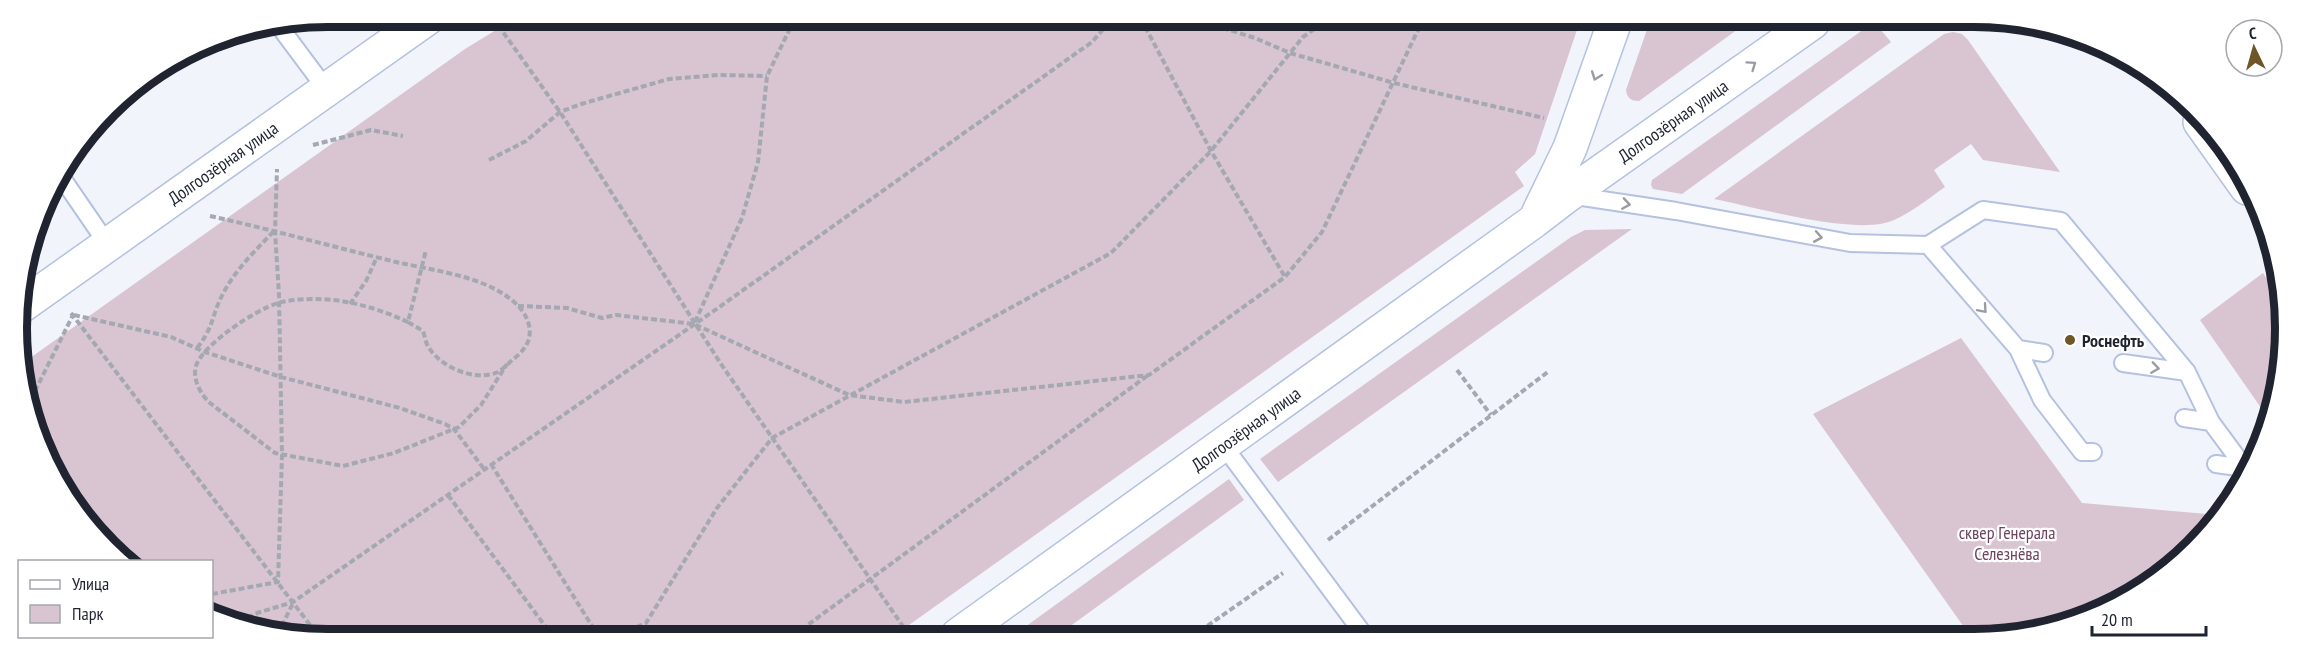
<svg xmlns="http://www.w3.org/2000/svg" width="2302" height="656" font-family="'PT Sans Narrow',sans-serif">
  <rect width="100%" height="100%" fill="#f1f4fa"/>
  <path fill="#d9c4d2" d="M527,17L1580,21L1535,154L1515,172L1524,186L895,635L268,634L212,612V562L131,561L81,517L27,409L23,363L465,49L496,30Z
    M1650,21H1749L1639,101C1631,101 1627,98 1626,90Z
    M1874,22L1891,42L1682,194L1653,189L1651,185L1652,180Z
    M1953,32L1962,34L1968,40L2060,172L1983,160L1971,144L1934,170L1945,187C1929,198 1912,212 1894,220C1857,237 1756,207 1714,199L1944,34Z
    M1632,229L1278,482L1260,459L1571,237L1585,230Z
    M2263,273L2279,297L2280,388L2268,418L2200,320Z
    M1961,338L2082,503L2218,515L2180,562L2094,616L2014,637H1971L1813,414Z
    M1229,479L1244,500L1058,635H1014Z"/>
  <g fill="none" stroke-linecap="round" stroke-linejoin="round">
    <defs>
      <path id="service" d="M279,26L326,89
        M60,175L108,245
        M1569,195L1676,211L1850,243L1928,245L2018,349L2042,400L2082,452H2093
        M1928,245L1983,210L2061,221L2187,372L2211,422L2248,472
        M2018,349L2044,353
        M2123,363L2187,372
        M2184,418L2211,422
        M1223,445L1365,636
        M2216,464L2245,468"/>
      <path id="minor" d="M17,309L429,17"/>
      <path id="tertiary" d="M2200,122L2247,188"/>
      <path id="secondary" d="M1538,214L1570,148L1615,21
        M958,635L1534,221L1568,195L1813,22"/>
    </defs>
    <use href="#service" stroke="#b5c1e1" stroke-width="20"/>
    <use href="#minor" stroke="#b5c1e1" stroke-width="36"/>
    <use href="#tertiary" stroke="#b5c1e1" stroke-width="36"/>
    <use href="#secondary" stroke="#b5c1e1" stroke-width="36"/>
    <path stroke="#a4a8b0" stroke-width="4" stroke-dasharray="6 3" stroke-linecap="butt" d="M493,18L560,112L721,364L909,635
      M1141,19L1211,151L1285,277
      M1197,20L1255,38L1290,53L1394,83L1544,118
      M313,145L371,130L403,136
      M489,160L526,141L560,112L581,104L669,79L719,75L767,76
      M210,216C273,230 334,247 396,262C431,270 475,275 505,295C520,305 533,320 529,339C526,348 519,355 512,360C508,364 503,369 498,372C476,382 442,368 429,348C426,344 425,337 423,331L408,322L426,250
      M350,304L366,281L377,257
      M518,306L567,308L602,318L616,315L694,324L849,395L904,402L1149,375L1285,277L1322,232L1417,32L1424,20
      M71,313L317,634
      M74,315L171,337L205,352L281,377L400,408L445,424L454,429L484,469
      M408,322C380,309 347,299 315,299C304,299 289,300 278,303C257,309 203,344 196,366C192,379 201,395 210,403L275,453L343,466L394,453L459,427L481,405L507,364
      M695,322L742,218L758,162L767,76L795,18
      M197,348C212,329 211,321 219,302C231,274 253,253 274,231
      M1457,370L1491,415
      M27,407L73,315
      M491,464L597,634
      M448,495L551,634
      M1328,540L1549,371
      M212,594L278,582L282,455L279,295L275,231L277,169
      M241,624L254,614L293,602L718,308L1092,42L1112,19
      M1200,631L1283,573
      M278,634L293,603
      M311,634L314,629L344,634
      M620,634L646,623L717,508L772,438L1111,253L1211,151L1303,37L1327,20
      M794,635L1147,376"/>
    <use href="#service" stroke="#fff" stroke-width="16"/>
    <use href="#minor" stroke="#fff" stroke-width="33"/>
    <use href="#tertiary" stroke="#fff" stroke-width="33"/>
    <use href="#secondary" stroke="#fff" stroke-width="33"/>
  </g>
  <defs><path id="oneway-chevron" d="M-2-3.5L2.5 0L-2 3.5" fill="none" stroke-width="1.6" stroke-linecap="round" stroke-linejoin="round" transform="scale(1.5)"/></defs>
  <g stroke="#9a9ca2">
    <use href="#oneway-chevron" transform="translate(1752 65) rotate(-35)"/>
    <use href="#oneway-chevron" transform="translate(1596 76) rotate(110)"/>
    <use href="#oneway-chevron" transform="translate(1626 204) rotate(9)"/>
    <use href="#oneway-chevron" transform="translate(1818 237) rotate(10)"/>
    <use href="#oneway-chevron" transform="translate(1983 309) rotate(49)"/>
    <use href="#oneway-chevron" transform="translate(2155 368) rotate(8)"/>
  </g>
  <circle fill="#6f5627" stroke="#fff" stroke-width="2" cx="2070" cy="340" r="6"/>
  <g text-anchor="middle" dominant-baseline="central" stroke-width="4.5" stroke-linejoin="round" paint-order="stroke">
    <g font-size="18" fill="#1f2430" stroke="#fff">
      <text transform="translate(1673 121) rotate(-35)">Долгоозёрная улица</text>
      <text transform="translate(223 163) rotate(-35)">Долгоозёрная улица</text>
      <text transform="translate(1246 429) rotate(-36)">Долгоозёрная улица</text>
    </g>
    <g font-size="18" font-weight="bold" fill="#1f2430" stroke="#fff" text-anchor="start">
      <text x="2082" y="340">Роснефть</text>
    </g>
    <g font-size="18" fill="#6d4361" stroke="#fff">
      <text x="2007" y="532">сквер Генерала<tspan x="2007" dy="21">Селезнёва</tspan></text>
    </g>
  </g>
  <path d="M0 0H2302V656H0ZM328 27H1974A301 301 0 0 1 2275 328V328A301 301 0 0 1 1974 629H328A301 301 0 0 1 27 328V328A301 301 0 0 1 328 27Z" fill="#fff" fill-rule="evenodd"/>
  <path fill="none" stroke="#1f2430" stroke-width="8" d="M328 27H1974A301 301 0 0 1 2275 328V328A301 301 0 0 1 1974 629H328A301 301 0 0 1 27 328V328A301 301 0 0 1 328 27Z"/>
  <rect x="18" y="560" width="195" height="78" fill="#ffffff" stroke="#a5a7ac" stroke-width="1.5"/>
  <rect x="30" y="580" width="30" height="9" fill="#ffffff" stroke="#a5a7ac" stroke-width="1.5"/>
  <text x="72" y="590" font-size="18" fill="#1f2430">Улица</text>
  <rect x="30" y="605" width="30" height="18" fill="#d9c4d2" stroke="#a5a7ac" stroke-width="1.5"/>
  <text x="72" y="620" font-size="18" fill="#1f2430">Парк</text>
  <g transform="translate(2254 48) rotate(355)"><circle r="28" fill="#ffffff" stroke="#a5a7ac" stroke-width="1.5"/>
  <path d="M0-4.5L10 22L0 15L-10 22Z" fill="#6f5627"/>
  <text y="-9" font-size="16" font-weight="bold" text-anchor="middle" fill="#1f2430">С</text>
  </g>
  <path d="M2092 626v9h114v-9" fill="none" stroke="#1f2430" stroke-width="3"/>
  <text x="2101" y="626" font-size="18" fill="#1f2430" stroke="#ffffff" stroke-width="4.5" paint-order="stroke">20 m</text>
</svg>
